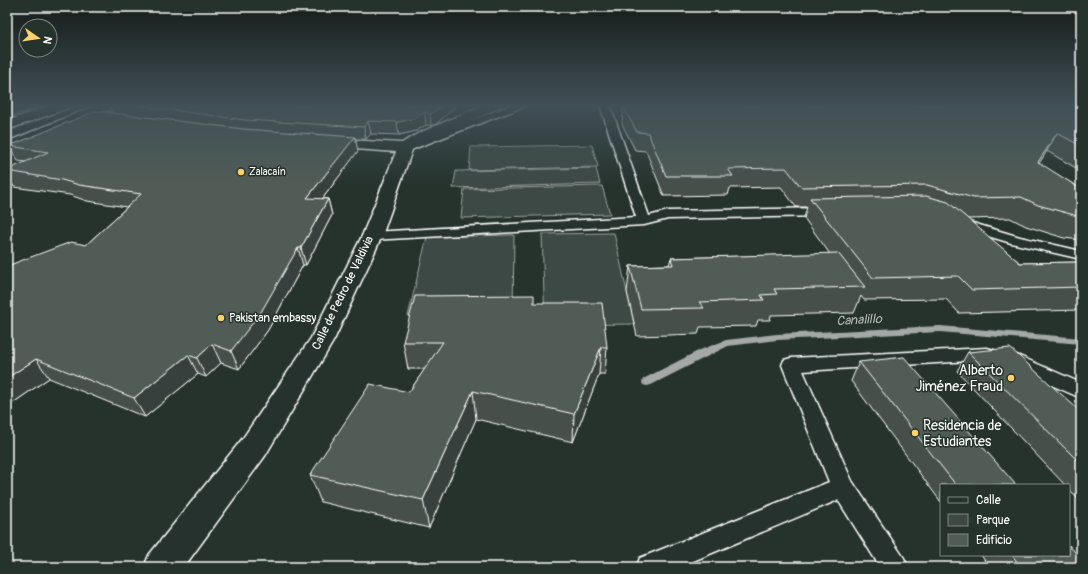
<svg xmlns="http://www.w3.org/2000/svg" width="1088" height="574" font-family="Pangolin,sans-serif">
  <rect width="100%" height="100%" fill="#26332d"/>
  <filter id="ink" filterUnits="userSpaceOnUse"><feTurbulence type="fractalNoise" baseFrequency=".025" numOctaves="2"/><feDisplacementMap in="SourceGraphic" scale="8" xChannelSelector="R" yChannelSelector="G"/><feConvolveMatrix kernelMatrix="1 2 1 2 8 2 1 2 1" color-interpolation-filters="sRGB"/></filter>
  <g filter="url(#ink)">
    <path fill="#3e4944" stroke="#9ea4a2" d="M592,145L598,167L469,170L471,147Z
      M596,168L600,184L453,188L456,171Z
      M602,186L610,214L461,218L464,189Z
      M614,233L634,324L545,325L542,234Z
      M514,235L513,314L408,316L427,237Z"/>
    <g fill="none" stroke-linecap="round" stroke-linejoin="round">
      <path fill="#a4a9a7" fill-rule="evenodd" d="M940,326L1081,338V344L940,332L777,340L728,346L651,385L647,386L643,385L642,382L643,379L700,350L726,340L777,334Z"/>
      <defs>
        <path id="service" d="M511,105H525L523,107L413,149H405L404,147L405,145Z
          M600,105H610L649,216L668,211L827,208L832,209L834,212L832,215L827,216L668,219L644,225L372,240L367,239L365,236L367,233L372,232L636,217Z
          M959,219L1020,237L1081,251V259L1011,243L954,226L952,223L954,220Z
          M987,348L994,350L996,354L994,358L987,360L803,371L852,481L904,558L908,567H880L838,500L679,567H636L640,558L829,482L782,365L784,360L791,358Z
          M1017,355L1081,383V398L1010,367L1008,362L1010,357Z"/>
        <path id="minor" d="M483,105H500L499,108L429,139L412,150L382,236L334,340L265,456L184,567H144L149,555L243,438L311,338L362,236L396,152L328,147L323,146L321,143L323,140L328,139L402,143L419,133Z"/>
        <path id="primary" d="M51,105H69L68,108L7,130V121Z
          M97,105H115L114,108L7,152V142Z"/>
      </defs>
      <use href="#service" stroke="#fff" stroke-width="3"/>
      <use href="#minor" stroke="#fff" stroke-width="3"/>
      <use href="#primary" stroke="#fff" stroke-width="3"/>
      <use href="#service" fill="#26332d" fill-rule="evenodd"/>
      <use href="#minor" fill="#26332d" fill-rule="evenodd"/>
      <use href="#primary" fill="#26332d" fill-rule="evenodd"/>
    </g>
    <path fill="#464f4b" stroke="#fff" d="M109,105H457L436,124L431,126L426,125L416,131L399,135L371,134L366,139H355L358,151L323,198L328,199L332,215L306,265H303L268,330L239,369L221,363L206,377L198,374L145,417L49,378L7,407L86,245L127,207L87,201L70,195L14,187L7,175V170L26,162L18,161L9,146L112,113Z
      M625,105H1081V171L1047,151L1039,163L1081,189V240L1064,238L1026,226L1010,218L967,219L1020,263L1081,262V310L959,313L946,299L864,300L861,296L854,313L771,315L770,320H758L756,326L700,327L698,334L637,336L627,292L630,266L669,265L671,258L830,254L804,218L807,207H796L781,187L730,188L728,195L664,196L646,151L635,150L622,124L623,107H626Z
      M534,303L607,347L605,374H599L573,442L476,419L429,528L321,502L310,475L409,392L425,369H408L403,342Z
      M968,352L1081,412V501L1069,489V485H1065L957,371Z
      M859,362L1016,485H941V502L851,381Z
      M981,555H1069L1081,567H989Z"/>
    <path fill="#39403d" stroke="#fff" d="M7,105H43L7,118Z
      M442,105H457L436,124L431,126L430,114Z
      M425,112L426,125L416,131L399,135L397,122Z
      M368,121L371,134L366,139L364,127Z
      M1057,133L1047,151L1028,181L1038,162Z
      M355,137L358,151L311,214L307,198Z
      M328,199L332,215L306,265L301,248Z
      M298,248L303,265L268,330L239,369L231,351Z
      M212,344L221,363L206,377L197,358Z
      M601,347L599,374L573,442L574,414Z
      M188,355L198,374L145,417L134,398Z
      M36,359L49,378L7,407V378Z
      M473,391L476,419L429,528L423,500Z"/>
    <path fill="#515c57" stroke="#fff" d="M135,105H442L435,111L430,114L425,112L414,119L397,122L368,121L364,127L245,120Z
      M634,105H1081V146L1057,133L1038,162L1081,189V217L1038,205L1021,197L974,198L927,185L801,187L786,168L728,169L733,176H666L648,133L637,132L623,107H635Z
      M96,111L244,129L355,137L307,198L328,199L301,248H298L261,312L231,351L212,344L197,358L188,355L134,398L36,359L7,378V266L71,242L86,245L141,194L79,185L62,180L7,171V170L48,152L9,146Z
      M926,196L948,202L1020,263L1081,262V287L972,290L958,276L873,278L810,198Z
      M838,253L865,287L774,289L777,294L761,295L764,300L699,302L704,308L641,309L630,266L673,265L671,258Z
      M534,295V303H602L607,347H601L574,414L473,391L423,500L310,475L370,384L409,392L443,342H403L415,296Z
      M1010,348L1081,412V464L968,352Z
      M904,357L1016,485H956L859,362Z
      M1069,545L1081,559V567H1021L1012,555H1069Z"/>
  </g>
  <linearGradient id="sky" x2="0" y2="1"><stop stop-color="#151c19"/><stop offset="0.57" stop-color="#415057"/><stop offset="1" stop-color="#415057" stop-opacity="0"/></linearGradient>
  <rect width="1088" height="185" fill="url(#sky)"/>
  <g fill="#ffd166" stroke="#26332d" stroke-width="1.5">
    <circle cx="241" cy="172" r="4"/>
    <circle cx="221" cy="318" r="4"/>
    <circle cx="1011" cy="378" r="4"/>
    <circle cx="915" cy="433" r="4"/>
  </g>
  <g text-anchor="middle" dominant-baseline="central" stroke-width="3" stroke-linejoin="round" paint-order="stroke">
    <g font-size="10" fill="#fff" stroke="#26332d" text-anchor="start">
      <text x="249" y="172">Zalacaín</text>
    </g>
    <g font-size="12" fill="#fff" stroke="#26332d">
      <text transform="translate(343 293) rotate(-64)">Calle de Pedro de Valdivia</text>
    </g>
    <g font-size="12" fill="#fff" stroke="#26332d" text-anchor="start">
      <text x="229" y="318">Pakistan embassy</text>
    </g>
    <g font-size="13" font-style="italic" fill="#b3b8b6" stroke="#26332d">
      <text transform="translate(859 320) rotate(-3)">Canalillo</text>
    </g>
    <g font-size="14" fill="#fff" stroke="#26332d" text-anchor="end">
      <text x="1003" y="370">Alberto<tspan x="1003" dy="16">Jiménez Fraud</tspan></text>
      <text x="923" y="425" text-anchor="start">Residencia de<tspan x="923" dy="16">Estudiantes</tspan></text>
    </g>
  </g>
  <rect width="1088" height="574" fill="none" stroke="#26332d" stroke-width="24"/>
  <rect x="12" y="12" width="1064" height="550" fill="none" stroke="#fff" stroke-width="1.5" filter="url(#ink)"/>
  <rect x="940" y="484" width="130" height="72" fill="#26332d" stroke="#7d8581"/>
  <rect x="948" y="497" width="20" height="6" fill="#26332d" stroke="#7d8581"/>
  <text x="976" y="504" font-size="12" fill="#ffffff">Calle</text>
  <rect x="948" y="514" width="20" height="12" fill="#3e4944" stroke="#7d8581"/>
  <text x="976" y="524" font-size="12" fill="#ffffff">Parque</text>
  <rect x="948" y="534" width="20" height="12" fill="#515c57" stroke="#7d8581"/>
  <text x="976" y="544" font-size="12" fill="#ffffff">Edificio</text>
  <g transform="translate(38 38) rotate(103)"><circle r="19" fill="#26332d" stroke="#7d8581"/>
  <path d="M0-3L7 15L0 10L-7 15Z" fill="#ffd166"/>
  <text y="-6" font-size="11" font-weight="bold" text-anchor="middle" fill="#ffffff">N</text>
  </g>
</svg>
